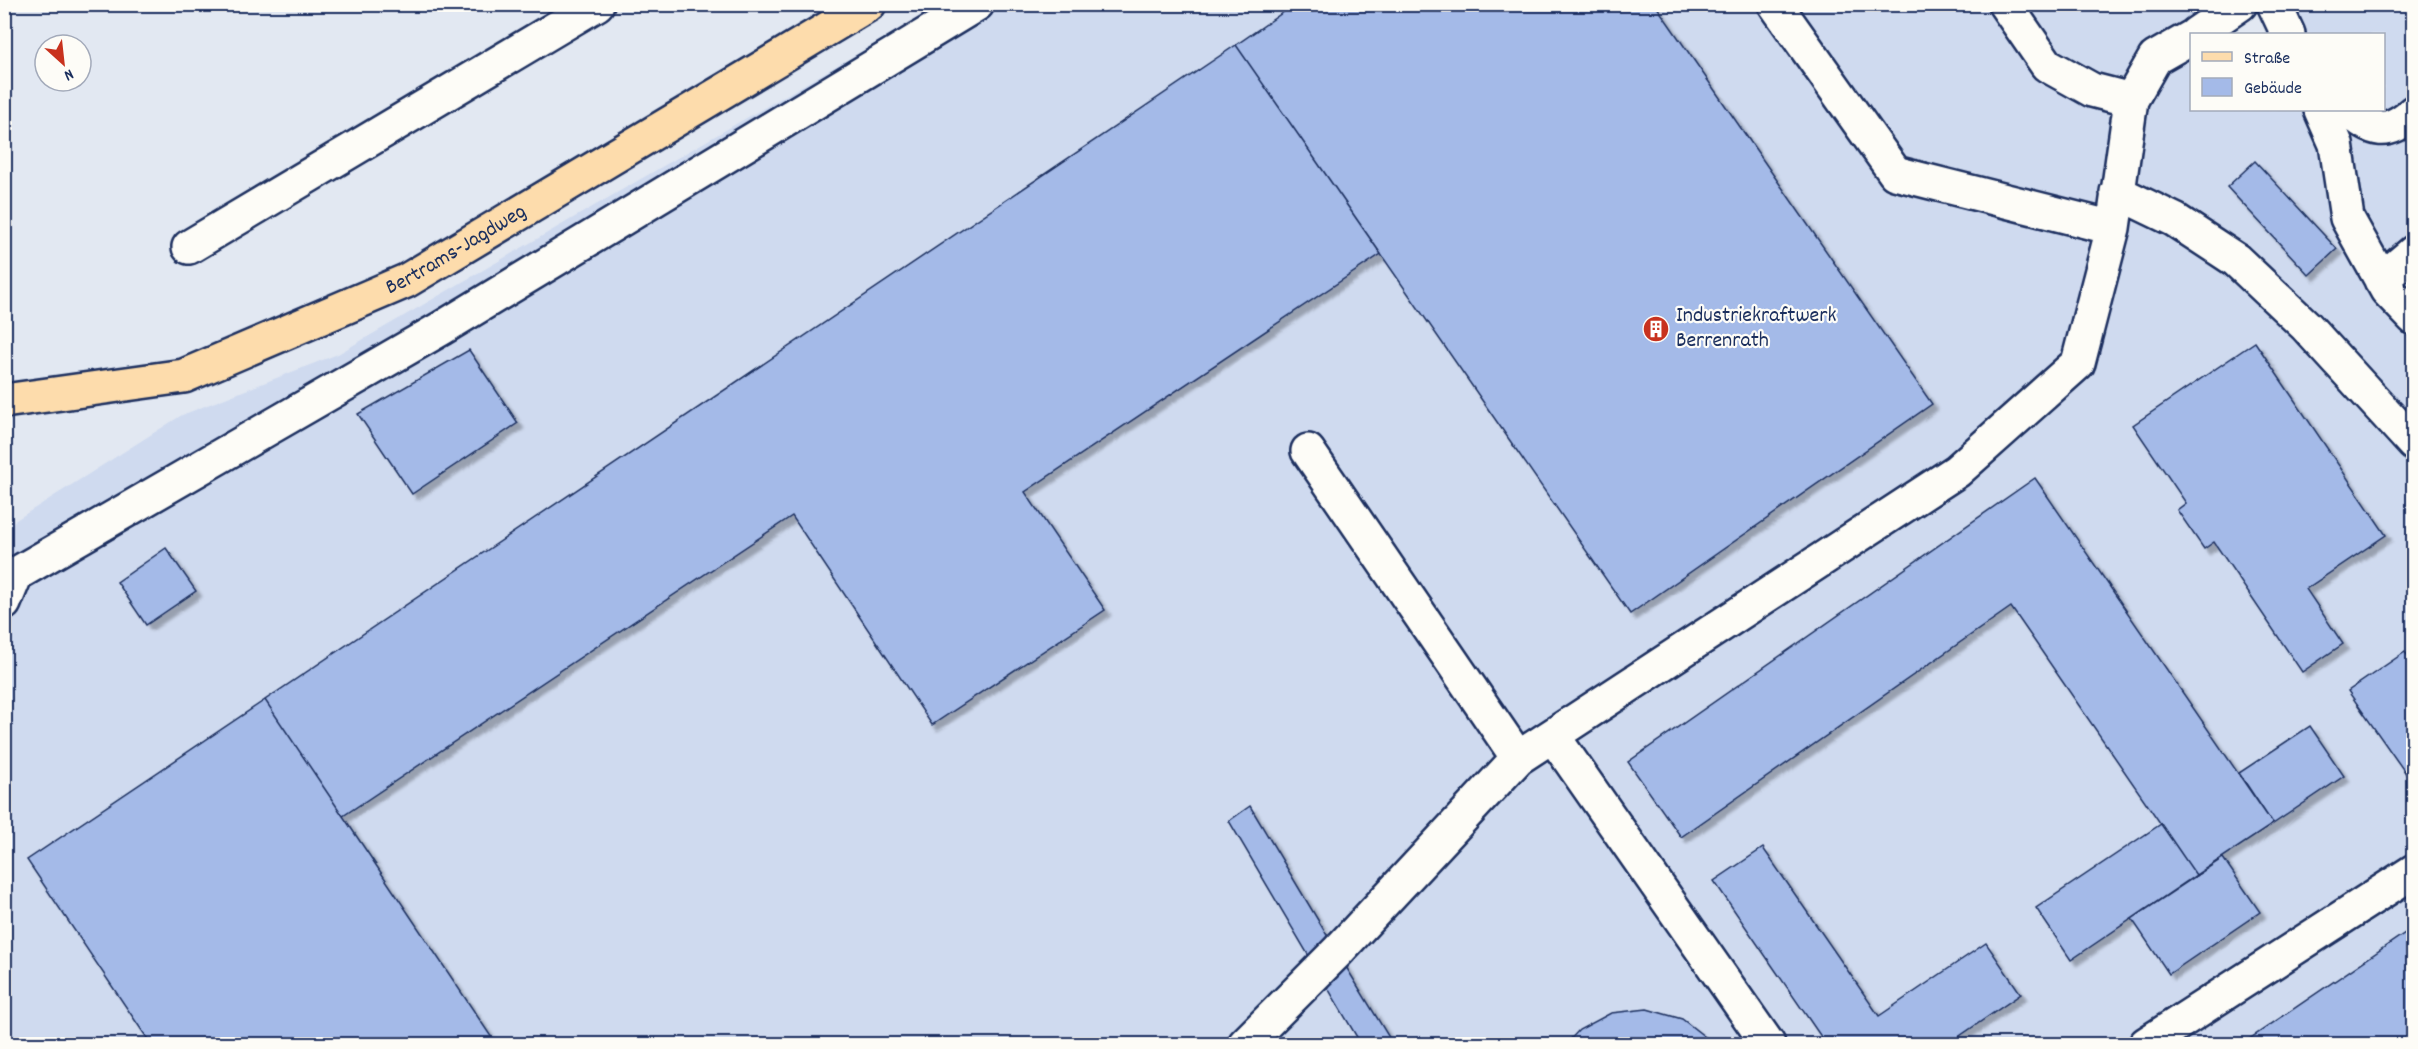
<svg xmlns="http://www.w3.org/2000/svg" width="2418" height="1049" font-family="Dekko,sans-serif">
  <defs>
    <filter id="shadow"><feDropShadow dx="5.5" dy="5.5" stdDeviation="1.5" flood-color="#0004"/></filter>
  </defs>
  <rect width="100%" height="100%" fill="#e2e8f2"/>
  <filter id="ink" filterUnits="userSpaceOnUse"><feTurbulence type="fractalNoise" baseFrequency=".0167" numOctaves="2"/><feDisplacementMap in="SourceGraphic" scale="12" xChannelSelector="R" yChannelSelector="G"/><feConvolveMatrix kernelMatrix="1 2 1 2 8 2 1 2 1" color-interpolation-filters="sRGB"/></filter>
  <g filter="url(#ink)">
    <path fill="#cfdaef" d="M942,5H2193L2219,34H2192V110H2384V34H2262L2304,5H2413V1044H5V527L182,415L338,354Z"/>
    <path fill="#a4bae8" stroke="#1b2f5e" stroke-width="1.5" filter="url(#shadow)" d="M1295,4H1655L1932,404L1630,614L1236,45Z
      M1236,45L1381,254L1025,492L1105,610L932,725L792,516L343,816L265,700Z
      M2255,161L2337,249L2309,275L2227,187Z
      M2255,342L2386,535L2306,589L2343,644L2302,672L2214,542L2204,549L2177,510L2186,503L2133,425Z
      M469,350L518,423L412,494L358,414Z
      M2035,478L2273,824L2196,875L2011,607L1681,837L1628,762Z
      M166,548L196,591L146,625L117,582Z
      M2405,652L2414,664V785L2348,691Z
      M265,700L343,816L496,1044H151L27,860Z
      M2310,726L2344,776L2273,824L2239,773Z
      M1250,806L1337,952L1393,1044H1361L1229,821Z
      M2161,824L2196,875L2071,960L2036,908Z
      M1763,848L1879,1016L1986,943L2021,994L1948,1044H1826L1714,881Z
      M2223,858L2260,912L2169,974L2132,919Z
      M2414,927V1034L2401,1042L2403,1044H2242Z
      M1647,1009L1682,1019L1714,1044H1566L1579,1030L1611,1013Z"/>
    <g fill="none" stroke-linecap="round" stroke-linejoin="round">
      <defs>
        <path id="minor" d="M1775,4L1895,173L2113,228
          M2005,4L2047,65L2092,90L2131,100
          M2274,4L2288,34
          M2196,34L2240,4
          M2321,110L2336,144L2347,218L2387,290L2414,318
          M2349,110C2374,132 2386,136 2414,112
          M2117,192L2175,220L2236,260L2306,326L2414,444
          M189,247L597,4
          M2381,280L2414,252
          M1308,451L1518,758
          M4,603L16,574L442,328L977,4
          M1553,736L1768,1044
          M1245,1044L1337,952L1518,758L1957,471L2078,363L2113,228L2131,100L2155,58L2192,37
          M2146,1044L2414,871"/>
        <g id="major">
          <path id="s1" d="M4,401L184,376L406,281L869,4"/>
        </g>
      </defs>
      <use href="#minor" stroke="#1b2f5e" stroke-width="38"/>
      <use href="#major" stroke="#1b2f5e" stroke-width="38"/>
      <use href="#minor" stroke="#fdfcf7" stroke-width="33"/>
      <use href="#major" stroke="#fddcac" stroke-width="33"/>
    </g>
  </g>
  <defs>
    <symbol id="building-disc" viewBox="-11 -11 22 22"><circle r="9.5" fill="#c8321e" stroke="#fdfcf7"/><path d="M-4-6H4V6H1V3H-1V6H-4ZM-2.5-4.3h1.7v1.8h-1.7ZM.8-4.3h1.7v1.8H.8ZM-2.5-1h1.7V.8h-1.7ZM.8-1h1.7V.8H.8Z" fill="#fff"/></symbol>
  </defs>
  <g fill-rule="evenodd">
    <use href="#building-disc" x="1641" y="314" width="30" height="30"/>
  </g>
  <g text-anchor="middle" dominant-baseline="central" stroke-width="4.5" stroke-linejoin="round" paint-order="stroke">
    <g font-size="22" fill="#1b2f5e" stroke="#fdfcf7">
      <text stroke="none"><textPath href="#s1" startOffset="482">Bertrams-Jagdweg</textPath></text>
    </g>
    <g font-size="22" fill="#1b2f5e" stroke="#fdfcf7" text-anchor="start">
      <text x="1676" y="316">Industriekraftwerk<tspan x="1676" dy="25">Berrenrath</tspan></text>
    </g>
  </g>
  <rect width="2418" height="1049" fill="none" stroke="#fdfcf7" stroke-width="24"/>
  <rect x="12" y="12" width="2394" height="1025" fill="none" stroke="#1b2f5e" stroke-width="2" filter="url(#ink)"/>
  <rect x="2190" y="33" width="195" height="78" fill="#fdfcf7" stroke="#a3aaba" stroke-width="1.5"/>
  <rect x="2202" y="52" width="30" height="9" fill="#fddcac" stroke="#a3aaba" stroke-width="1.5"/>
  <text x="2244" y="63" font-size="18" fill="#1b2f5e">Straße</text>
  <rect x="2202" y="78" width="30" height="18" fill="#a4bae8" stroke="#a3aaba" stroke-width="1.5"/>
  <text x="2244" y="93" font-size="18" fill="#1b2f5e">Gebäude</text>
  <g transform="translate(63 63) rotate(153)"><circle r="28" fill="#fdfcf7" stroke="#a3aaba" stroke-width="1.5"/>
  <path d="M0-4.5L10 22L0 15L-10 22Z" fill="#c8321e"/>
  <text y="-9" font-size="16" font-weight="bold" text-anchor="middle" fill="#1b2f5e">N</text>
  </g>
</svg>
